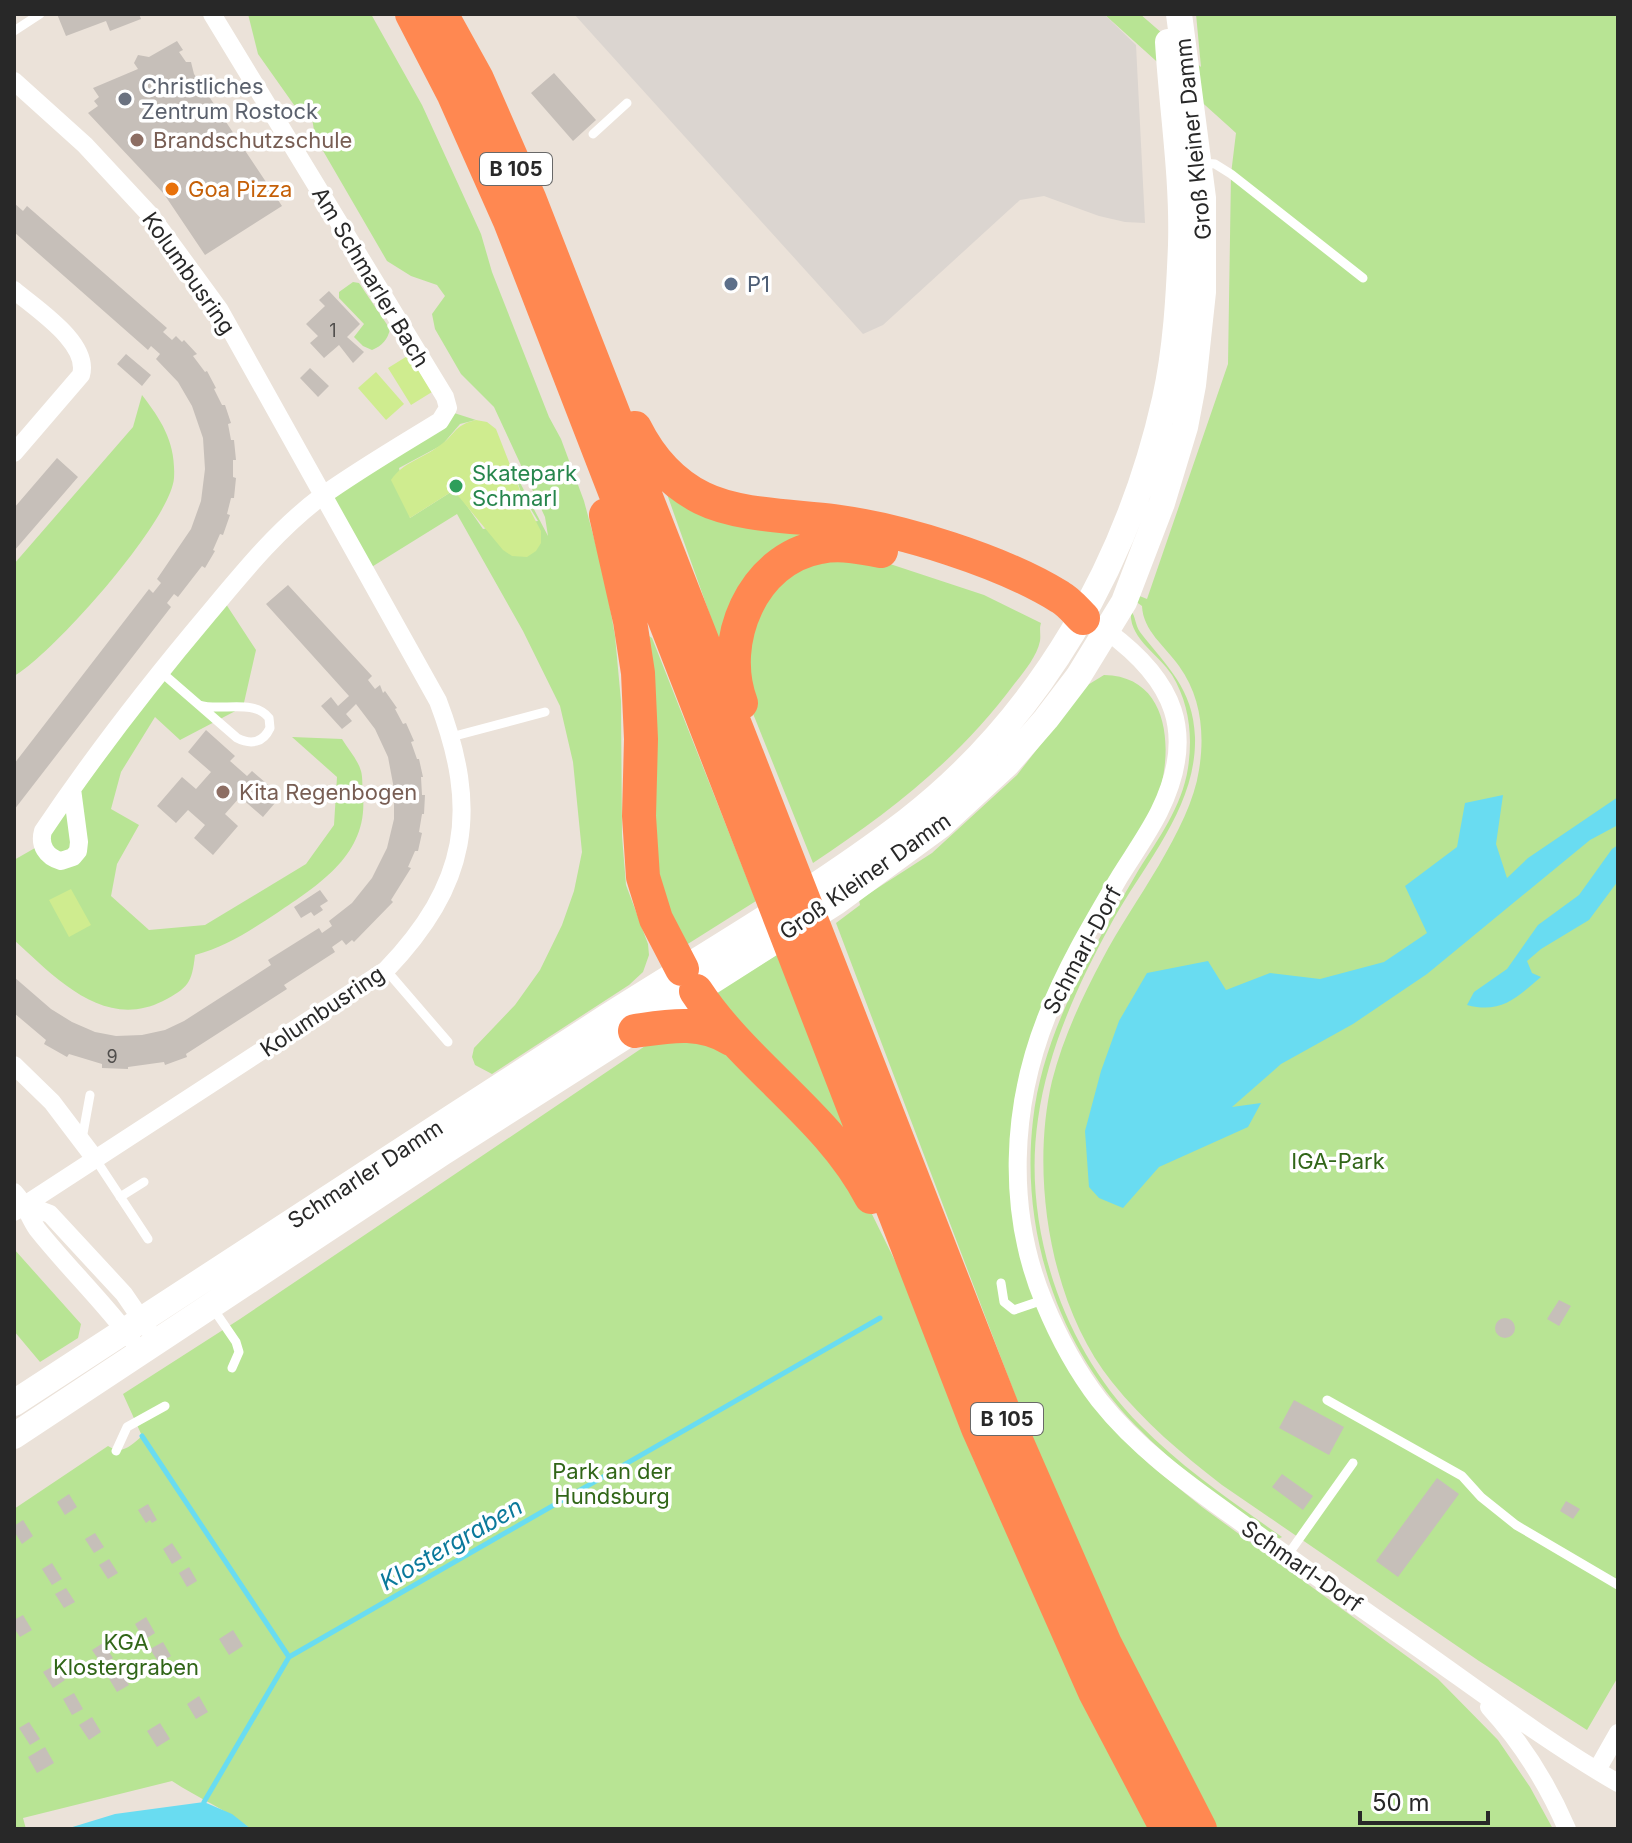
<svg xmlns="http://www.w3.org/2000/svg" width="1632" height="1843" font-family="Inter,sans-serif">
  <rect width="100%" height="100%" fill="#ebe2d9"/>
  <path fill="#b8e494" d="M248,14H371L422,105L481,234L492,272L549,417L561,439L584,501L605,579L615,636L621,701L622,836L626,885L648,944L649,955L643,972L629,985L492,1074L475,1065L472,1057L474,1048L515,1005L540,970L562,925L574,891L582,852L573,762L560,706L523,631L457,514L370,568L332,499L451,412L476,420L460,424L442,445L399,468L410,518L451,492L460,496L483,529L538,521L521,493L515,473L548,536L545,517L494,407L461,374L435,329L432,314L445,296L437,285L411,276L387,261L315,137L311,111L299,112L258,54Z
    M1104,14H1140L1201,67L1196,14H1618V1677L1587,1730L1479,1661L1222,1485C1182,1454 1144,1422 1112,1382C1050,1305 1030,1175 1052,1081C1063,1038 1082,997 1103,958C1132,903 1190,830 1199,770C1205,734 1201,696 1179,666C1165,646 1143,631 1142,606L1135,601L1137,595L1147,599L1228,364L1231,174L1236,133Z
    M353,282L359,283L390,329C388,339 382,346 372,350L363,346L354,337L364,324L339,298V292Z
    M142,395C162,421 176,443 174,478C171,521 52,655 14,676V564L133,427Z
    M662,480L915,551L818,540L722,649Z
    M823,558L887,563L984,595L1041,623C1039,629 1041,634 1040,641C1037,656 1024,672 1015,683C960,758 890,812 813,863L748,701L742,663L754,611L794,569Z
    M222,598L256,650L243,707L180,740L155,717L121,772L111,809L139,825L117,864L111,896L149,930L205,925L306,864L334,825L337,777L292,737L342,739C348,749 358,760 361,771C363,778 362,788 363,796C368,854 320,884 277,913C251,930 226,947 195,955C192,983 188,988 163,1001C103,1031 54,976 14,940V860L42,844Z
    M1131,611C1136,617 1135,625 1140,632C1167,667 1193,688 1195,737C1197,807 1144,864 1112,922C1078,984 1048,1049 1038,1119C1022,1227 1063,1348 1140,1425C1182,1468 1233,1502 1282,1537L1278,1539C1230,1504 1178,1470 1136,1426C1058,1347 1020,1230 1033,1120C1039,1066 1060,1014 1085,966C1101,934 1120,902 1138,871C1158,839 1182,807 1188,768C1193,735 1189,703 1172,675C1159,654 1128,638 1131,611Z
    M649,636L652,638L756,901L683,947L654,884Z
    M1104,675C1172,676 1174,755 1156,802L1034,1030L1015,1097L1011,1157L1013,1216L1105,1420L1149,1464L1202,1507L1438,1679L1498,1740L1530,1787L1553,1829H251C227,1810 198,1798 172,1781L23,1818L26,1829H14V1509L108,1446C123,1455 130,1446 142,1436L123,1394L240,1319L651,1042L721,1041L864,1198L900,1271L975,1463L1020,1408L836,923L860,905L859,900L932,853L1017,775L1086,686Z
    M778,954L859,1159L714,994Z
    M14,1249L81,1324L78,1338L40,1362L14,1331Z"/>
  <path fill="#cfec8f" d="M409,355L432,392L411,405L388,368Z
    M376,372L404,404L386,420L358,388Z
    M476,420L487,422L496,429L521,493L541,531V543L536,551L527,557L512,556L503,550L455,492H451L410,518L391,480C403,462 422,459 439,446C457,434 452,426 476,420Z
    M71,889L91,925L69,937L49,900Z"/>
  <path fill="#dbd5d0" d="M574,14H1104L1136,45L1145,223L1125,222L1099,216L1044,196L1020,200L883,325L863,334Z"/>
  <path fill="#69dcf1" d="M1503,795L1496,844L1507,878L1528,858L1618,797V825L1590,840L1427,974L1353,1024L1281,1064L1232,1107L1261,1103L1248,1127L1159,1167L1123,1208L1099,1198L1089,1187L1085,1131L1101,1071L1119,1021L1147,973L1208,961L1226,990L1270,973L1320,979L1384,962L1427,933L1405,886L1457,847L1465,803Z
    M1618,845V881L1589,920L1541,949L1527,961L1532,973L1541,977C1516,998 1501,1014 1467,1005L1474,992L1507,969L1538,925L1579,895L1612,849Z
    M204,1802L232,1814L251,1829H66L115,1814Z"/>
  <g fill="none" stroke-linecap="round" stroke-linejoin="round">
    <path stroke="#69dcf1" stroke-width="5" d="M142,1436L289,1657
      M204,1802L289,1657L880,1318"/>
  </g>
  <path fill="#c6bfb9" d="M57,14H139L141,19L110,31L106,21L66,36Z
    M177,41L183,50L179,52L186,62H191L194,74L282,206L205,255L164,194L88,113L98,106L94,101L99,97L93,88L138,69L134,63L138,55L149,57Z
    M554,73L596,120L573,141L531,93Z
    M14,203L23,211L27,206L167,328L163,332L172,340L176,336L182,342L184,340L197,354L193,356L205,372L207,371L216,388L214,389L222,405H225L231,423L228,424L231,440H234L236,460H233V477L236,478L234,498H231L227,514L230,515L223,535L220,534L213,550L215,551L205,568L202,566L178,597L174,594L167,603L171,607L14,810V764L149,589L153,593L161,583L157,579L191,529L201,501L205,469L203,438L192,406L178,382L156,359L160,354L151,346L148,350L14,232Z
    M329,291L360,324L347,337L364,352L353,363L339,345L324,358L310,343L318,336L306,324L325,306L319,300Z
    M126,354L151,375L142,386L117,364Z
    M310,368L329,386L318,397L300,378Z
    M57,458L78,477L14,551V508Z
    M288,585L372,676L368,680L375,689L380,685L383,693L385,691L397,708L395,709L403,724L406,723L414,741L411,742L417,759H419L423,777H421L422,795H425L424,814H422L419,832L422,833L418,851H415L408,867L411,868L391,900L393,902L354,942L352,940L346,945L342,940L332,947L335,952L284,985L287,989L186,1054L187,1057L165,1065L164,1062L128,1067V1069L102,1068V1064L69,1054L67,1057L44,1044L46,1040L14,1013V977L51,1009L72,1022L95,1032L116,1036L142,1035L165,1030L184,1021L271,965L268,960L319,928L322,933L332,926L329,921L352,903L372,878L387,848L394,819V789L388,757L375,729L356,704L346,714L352,721L342,729L321,706L331,697L338,706L349,696L266,604Z
    M206,730L235,756L230,761L247,776L252,771L281,796L263,817L240,797L225,814L238,826L213,855L194,838L205,825L188,810L176,823L157,806L182,777L196,789L211,772L188,752Z
    M320,890L328,901L320,906L323,910L314,916L311,912L301,918L294,907Z
    M1559,1300L1571,1306L1559,1326L1547,1319Z
    M1495 1328a10 10 0 1 1 20 0a10 10 0 1 1-20 0Z
    M1294,1400L1344,1427L1329,1455L1279,1428Z
    M1282,1474L1313,1496L1303,1510L1272,1487Z
    M1437,1478L1459,1494L1398,1577L1376,1561Z
    M69,1494L77,1507L65,1515L57,1502Z
    M1566,1501L1580,1509L1573,1519L1560,1511Z
    M148,1504L157,1520L152,1523L150,1520L146,1523L138,1510Z
    M23,1520L33,1536L22,1544L14,1531V1526Z
    M95,1533L104,1547L94,1553L85,1539Z
    M172,1543L182,1558L172,1564L163,1549Z
    M109,1559L118,1573L108,1579L99,1565Z
    M52,1563L62,1579L52,1585L42,1569Z
    M189,1567L197,1581L187,1587L179,1573Z
    M66,1588L75,1602L64,1608L55,1594Z
    M23,1615L32,1630L20,1637L14,1628V1620Z
    M146,1617L155,1633L144,1640L135,1624Z
    M233,1630L243,1646L229,1655L219,1639Z
    M163,1642L171,1656L159,1663L150,1649Z
    M103,1643L113,1658L102,1665L92,1650Z
    M55,1665L65,1680L53,1688L43,1672Z
    M119,1669L129,1685L117,1692L108,1677Z
    M74,1693L83,1709L72,1715L63,1699Z
    M199,1696L208,1712L196,1719L187,1704Z
    M92,1717L101,1732L89,1740L79,1725Z
    M29,1722L40,1739L30,1745L19,1728Z
    M160,1723L170,1739L157,1747L147,1731Z
    M45,1747L54,1763L37,1773L28,1757Z"/>
  <g fill="none" stroke-linecap="round" stroke-linejoin="round">
    <path stroke="#fff" stroke-width="9" d="M14,31L40,14
      M593,134L627,103
      M1202,163L1215,164L1231,174L1363,278
      M161,672L237,738C251,745 263,743 270,728L269,718C253,698 221,712 199,705
      M451,737L545,712
      M386,970L448,1042
      M82,1139L90,1095
      M96,1160L148,1239
      M120,1197L144,1182
      M1001,1283L1004,1302L1014,1310L1043,1300
      M212,1307L236,1342L239,1352L232,1368
      M1327,1400L1462,1476L1481,1497L1516,1525L1618,1585
      M116,1451L127,1427L165,1406
      M1287,1556L1353,1463"/>
    <path stroke="#fff" stroke-width="18" d="M14,81L85,145L151,216L219,309L438,701C480,811 468,884 386,970L14,1212
      M14,290C36,309 90,343 81,375L14,453
      M1107,631C1174,680 1198,733 1159,812C1148,834 1133,855 1120,876C1093,922 1066,967 1047,1016C1011,1106 1006,1211 1044,1302C1058,1336 1076,1370 1099,1400C1136,1447 1186,1483 1235,1518C1287,1556 1341,1594 1394,1631C1468,1682 1540,1738 1618,1783
      M72,789L79,842L78,851L73,857L61,861C46,857 39,845 43,831C94,755 150,683 209,613C244,571 278,529 322,496C360,469 401,445 440,421L448,408L445,397L212,14
      M14,1065L52,1102L96,1160
      M14,1192C27,1206 28,1216 37,1229C67,1267 103,1301 132,1340
      M26,1205L50,1214L124,1294L148,1329
      M1489,1707C1521,1742 1548,1785 1567,1829
      M1597,1770L1618,1733"/>
    <path stroke="#fff" stroke-width="26" d="M14,1403C212,1274 409,1145 607,1017C706,954 814,892 907,821C1041,717 1128,563 1165,399C1176,349 1179,296 1181,245C1183,177 1172,109 1168,42
      M14,1436L442,1153L836,902L941,825L1007,764L1046,719L1078,677L1124,602L1162,503L1185,427L1193,385L1203,292V198L1179,14"/>
    <path stroke="#ff8851" stroke-width="34" d="M412,14L454,95L510,221L978,1428L1095,1692L1167,1829
      M441,14L477,79L529,198L1005,1415L1105,1644L1200,1829
      M635,428C650,458 672,483 702,498C738,516 794,516 834,521C902,530 1002,561 1060,597C1069,602 1076,611 1083,618
      M606,515L630,621L638,673L641,739L639,816L643,877L656,919L682,969
      M741,703C718,642 752,559 820,547C840,543 861,547 881,551
      M696,991C746,1067 829,1116 871,1197
      M635,1031C670,1026 700,1020 731,1039"/>
  </g>
  <circle fill="#6b7280" stroke="#fff" stroke-width="3" cx="125" cy="99" r="8"/>
  <g fill="#8d6e63" stroke="#fff" stroke-width="3">
    <circle cx="137" cy="140" r="8"/>
    <circle cx="223" cy="792" r="8"/>
  </g>
  <circle fill="#e8710a" stroke="#fff" stroke-width="3" cx="172" cy="189" r="8"/>
  <circle fill="#5c6f8a" stroke="#fff" stroke-width="3" cx="731" cy="284" r="8"/>
  <circle fill="#2e9e5b" stroke="#fff" stroke-width="3" cx="456" cy="486" r="8"/>
  <g text-anchor="middle" dominant-baseline="central" stroke-width="7" stroke-linejoin="round" paint-order="stroke">
    <g font-size="18" fill="#504e4c">
      <text x="333" y="330">1</text>
      <text x="112" y="1056">9</text>
    </g>
    <g fill="#fff" stroke="#686868" stroke-width="2">
      <rect x="480" y="153" width="72" height="32" rx="6"/>
      <rect x="971" y="1403" width="72" height="32" rx="6"/>
    </g>
    <g font-size="20" font-weight="bold" fill="#282828">
      <text x="516" y="169">B 105</text>
      <text x="1007" y="1419">B 105</text>
    </g>
    <g font-size="22" fill="#5b616d" stroke="#fff" text-anchor="start">
      <text x="141" y="86">Christliches<tspan x="141" dy="25">Zentrum Rostock</tspan></text>
    </g>
    <g font-size="22" fill="#282828" stroke="#fff">
      <text transform="translate(1193 139) rotate(-96)">Groß Kleiner Damm</text>
      <text transform="translate(189 273) rotate(55)">Kolumbusring</text>
      <text transform="translate(371 277) rotate(59)">Am Schmarler Bach</text>
      <text transform="translate(865 876) rotate(-35)">Groß Kleiner Damm</text>
      <text transform="translate(1082 950) rotate(-62)">Schmarl-Dorf</text>
      <text transform="translate(322 1011) rotate(-34)">Kolumbusring</text>
      <text transform="translate(365 1174) rotate(-33)">Schmarler Damm</text>
      <text transform="translate(1302 1566) rotate(35)">Schmarl-Dorf</text>
    </g>
    <g font-size="22" fill="#785e54" stroke="#fff" text-anchor="start">
      <text x="153" y="140">Brandschutzschule</text>
      <text x="239" y="792">Kita Regenbogen</text>
    </g>
    <g font-size="22" fill="#c56008" stroke="#fff" text-anchor="start">
      <text x="188" y="189">Goa Pizza</text>
    </g>
    <g font-size="22" fill="#4e5e75" stroke="#fff" text-anchor="start">
      <text x="747" y="284">P1</text>
    </g>
    <g font-size="22" fill="#27864d" stroke="#fff" text-anchor="start">
      <text x="472" y="473">Skatepark<tspan x="472" dy="25">Schmarl</tspan></text>
    </g>
    <g font-size="22" fill="#316618" stroke="#fff">
      <text x="1338" y="1161">IGA-Park</text>
      <text x="612" y="1471">Park an der<tspan x="612" dy="25">Hundsburg</tspan></text>
      <text x="126" y="1642">KGA<tspan x="126" dy="25">Klostergraben</tspan></text>
    </g>
    <g font-size="24" font-style="italic" fill="#0a799b" stroke="#fff">
      <text transform="translate(451 1544) rotate(-30)">Klostergraben</text>
    </g>
  </g>
  <rect width="1632" height="1843" fill="none" stroke="#282828" stroke-width="32"/>
  <path d="M1360 1811v12h128v-12" fill="none" stroke="#282828" stroke-width="4"/>
  <text x="1372" y="1811" font-size="24" fill="#282828" stroke="#ffffff" stroke-width="6" paint-order="stroke">50 m</text>
</svg>
